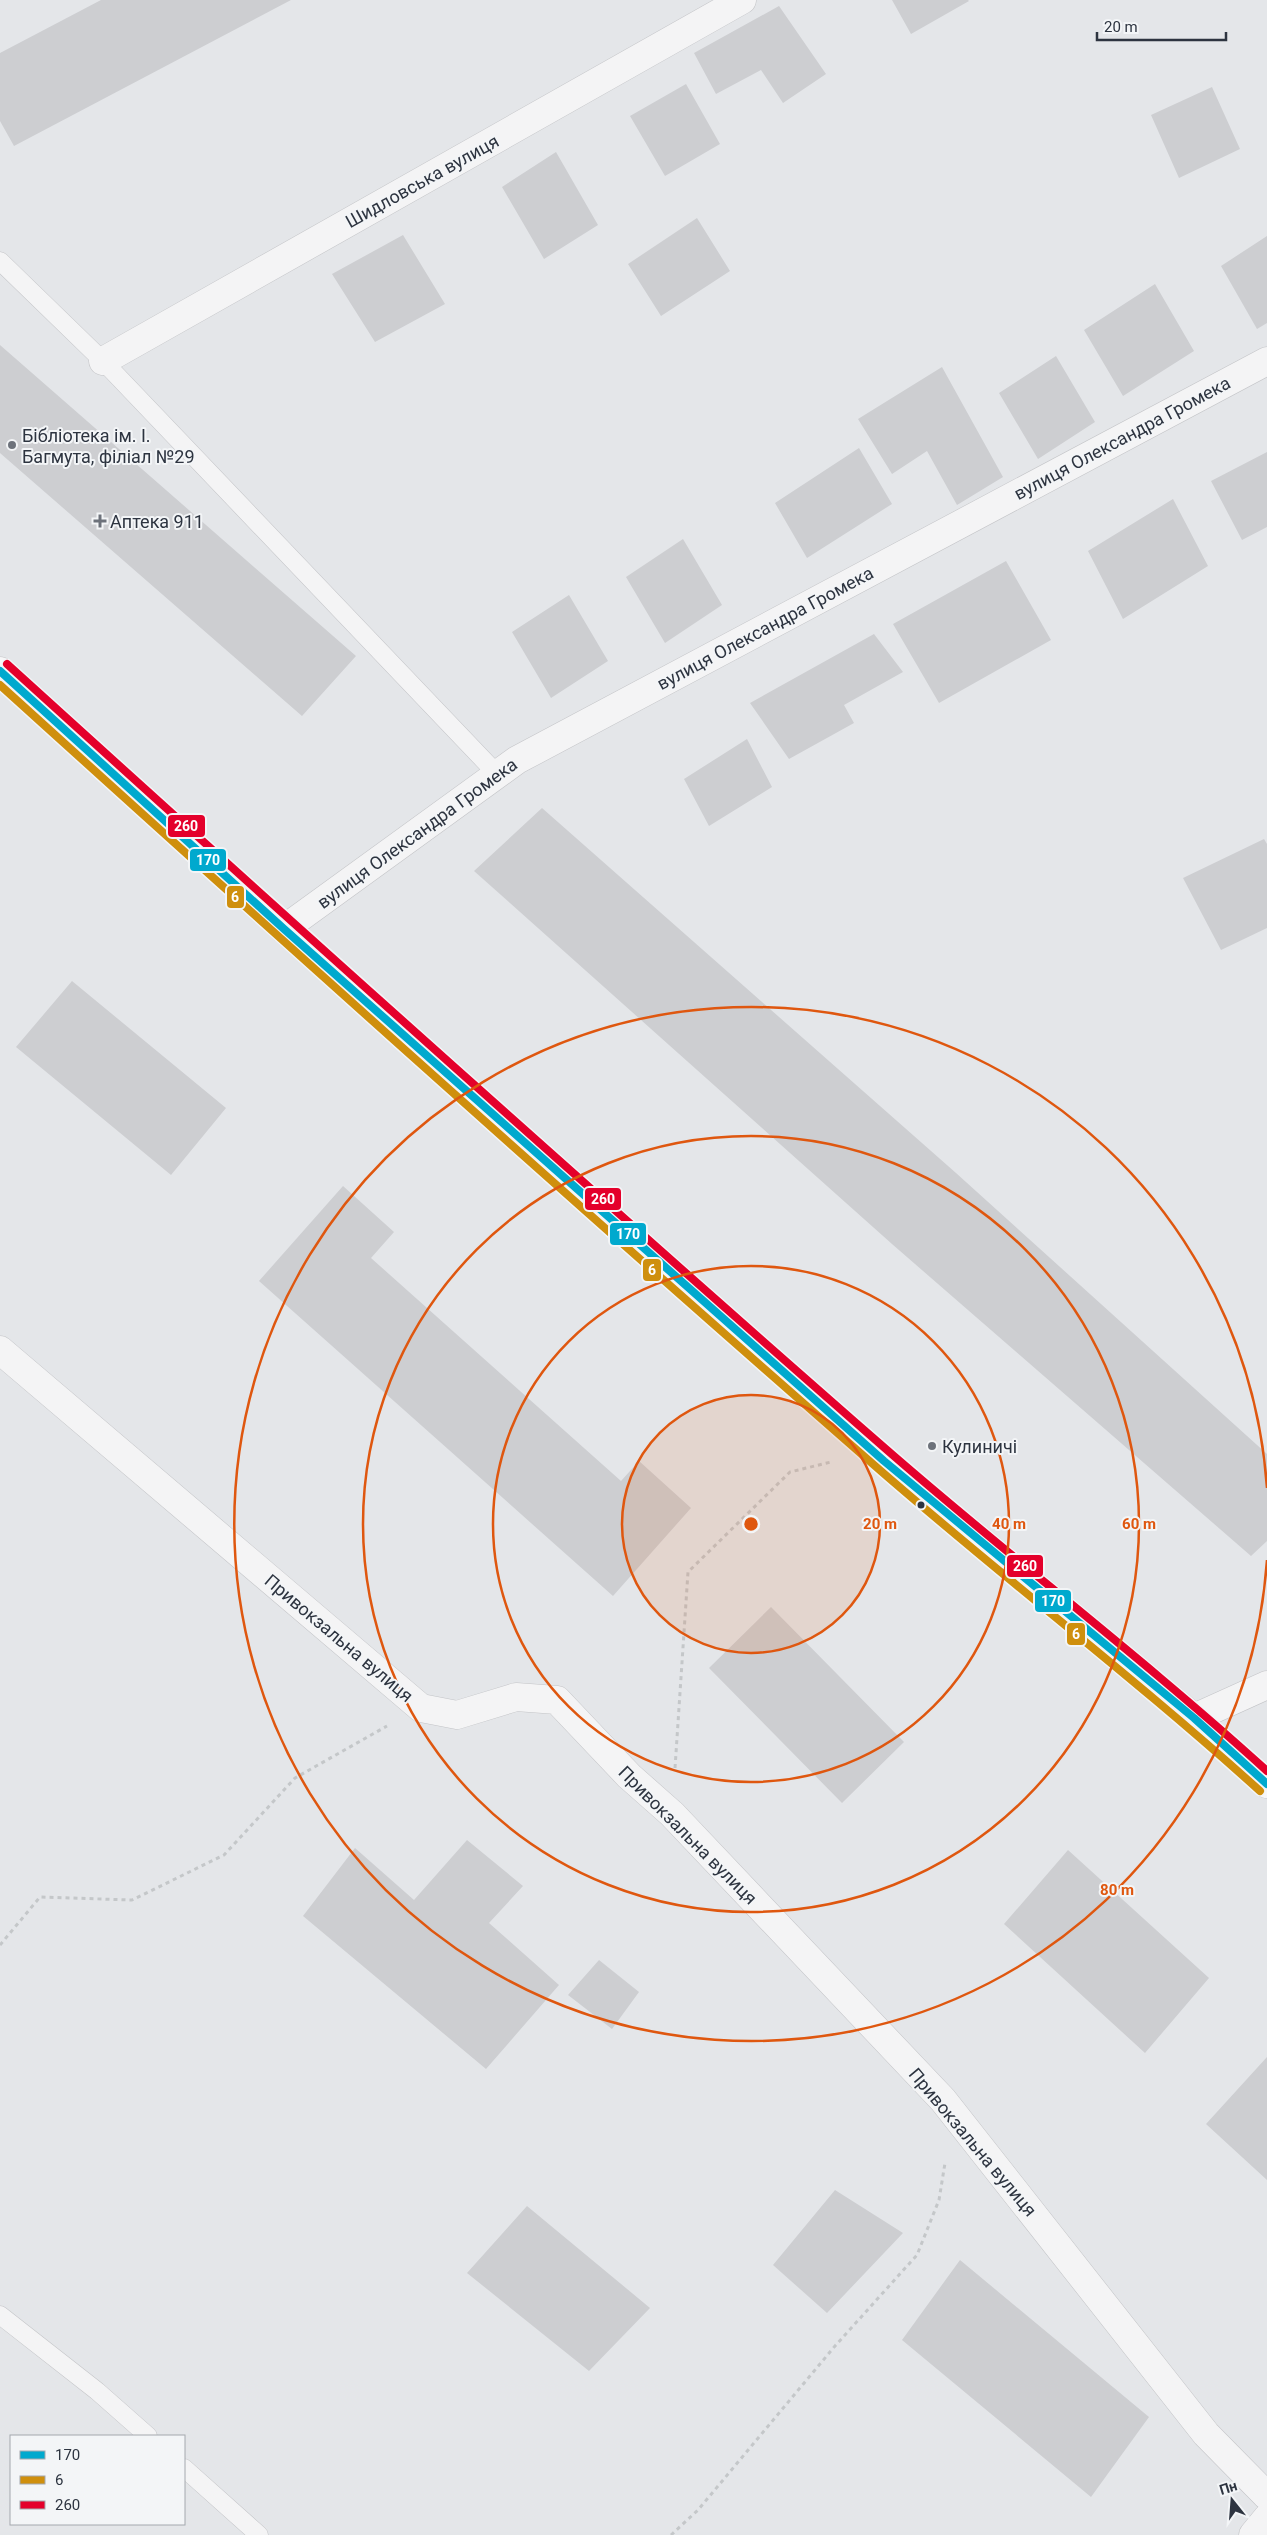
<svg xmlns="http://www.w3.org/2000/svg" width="1267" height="2535" font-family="Roboto,sans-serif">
  <rect width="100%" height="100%" fill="#e4e6e9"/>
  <path fill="#cdced1" d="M101,0H291L14,146L0,121V53Z
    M892,0H968L969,1L911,34Z
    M779,6L826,74L783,103L761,70L716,94L694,53Z
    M686,84L720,144L665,176L630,116Z
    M1212,87L1240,149L1179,178L1151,115Z
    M556,152L598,225L544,259L502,187Z
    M697,218L730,271L661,316L628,264Z
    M403,235L445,304L375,342L332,274Z
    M1267,236V323L1257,329L1221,266Z
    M1155,284L1194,351L1123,396L1084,330Z
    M0,345L356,656L302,716L0,453Z
    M1056,356L1095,422L1038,459L999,393Z
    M942,367L1003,477L957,505L927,451L892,474L858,419Z
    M859,448L892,504L807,558L775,503Z
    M1267,452V527L1242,540L1211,481Z
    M1173,499L1208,566L1123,619L1088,551Z
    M683,539L722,605L665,643L626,577Z
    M1006,561L1051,640L939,703L893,624Z
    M569,595L608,661L551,698L512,632Z
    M874,634L903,672L844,705L854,723L789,759L750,703Z
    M747,739L772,787L709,826L684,779Z
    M542,808L956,1173L1267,1454V1541L1251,1556L892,1244L474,871Z
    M1264,839L1267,844V928L1221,950L1183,878Z
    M72,981L226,1108L171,1175L16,1047Z
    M343,1186L394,1232L371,1258L621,1481L639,1461L691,1508L613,1596L259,1281Z
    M771,1607L904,1742L842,1803L709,1668Z
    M467,1840L523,1886L489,1923L559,1985L486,2069L303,1916L355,1848L414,1900Z
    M1068,1850L1209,1978L1145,2053L1004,1924Z
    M599,1960L639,1992L612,2029L568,1995Z
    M1267,2057V2180L1206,2124Z
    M835,2190L903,2233L827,2313L773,2265Z
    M527,2206L650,2308L589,2371L467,2273Z
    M960,2260L1149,2417L1091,2497L902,2340Z"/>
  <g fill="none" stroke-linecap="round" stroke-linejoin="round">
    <defs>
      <path id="lane" d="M0,261L103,361L497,774
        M0,2315L97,2391L148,2436
        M184,2468L259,2535"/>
      <path id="street" d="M103,361L742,0
        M284,929L517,760L1267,361
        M0,1350L421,1708L457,1715L516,1697L557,1700L629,1776L672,1814L943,2100L1206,2434L1267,2496
        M1194,1718L1267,1685
        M1253,2535L1267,2518"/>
      <path id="secondary" d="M0,671L284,929L884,1461L1194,1718L1267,1784"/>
    </defs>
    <use href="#lane" stroke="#c3c4c7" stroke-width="19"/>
    <use href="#street" stroke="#c3c4c7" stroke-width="29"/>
    <use href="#secondary" stroke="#c3c4c7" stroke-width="29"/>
    <path stroke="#c4c7c9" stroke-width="3" stroke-dasharray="4 4" stroke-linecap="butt" d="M675,1768L688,1572L790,1472L831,1462
      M0,1945L40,1897L132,1900L224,1855L295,1778L387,1726
      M671,2535L698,2510L835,2346L917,2255L939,2200L945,2163"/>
    <use href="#lane" stroke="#f4f4f5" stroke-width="18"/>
    <use href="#street" stroke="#f4f4f5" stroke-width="28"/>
    <use href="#secondary" stroke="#f7f7f8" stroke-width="28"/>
    <defs>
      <path id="bus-1" d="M0,671L284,929L884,1461L1194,1718L1267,1784"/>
      <path id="bus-2" d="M0,685C289,947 580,1208 874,1465C1001,1576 1135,1678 1260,1791"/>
      <path id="bus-3" d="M7,664C298,928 591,1191 887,1450C1012,1559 1144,1659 1267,1771"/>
    </defs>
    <use href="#bus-1" stroke="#f3f5f7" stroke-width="11"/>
    <use href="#bus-2" stroke="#f3f5f7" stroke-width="11"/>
    <use href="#bus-3" stroke="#f3f5f7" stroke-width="11"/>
    <use href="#bus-1" stroke="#00a9ce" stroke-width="8"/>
    <use href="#bus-2" stroke="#cf8f0d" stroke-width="8"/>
    <use href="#bus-3" stroke="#e4002b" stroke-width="8"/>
  </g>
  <circle cx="751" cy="1524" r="129" fill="#df570f" fill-opacity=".12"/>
  <g fill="none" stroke="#df570f" stroke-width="2.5">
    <circle cx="751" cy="1524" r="129"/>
    <circle cx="751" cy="1524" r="258"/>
    <circle cx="751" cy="1524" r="388"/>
    <path d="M1267 1560A517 517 0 1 1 1267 1488"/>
  </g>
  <g fill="#6d727b" stroke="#f3f5f7" stroke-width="2">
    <circle cx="12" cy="445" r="5"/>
    <path d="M97.5 513.5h5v5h5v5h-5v5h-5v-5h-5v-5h5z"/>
    <circle cx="932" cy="1446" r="5"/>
  </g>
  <circle fill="#2d3440" stroke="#f3f5f7" stroke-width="2" cx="921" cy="1505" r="4.5"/>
  <g text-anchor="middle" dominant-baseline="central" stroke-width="4" stroke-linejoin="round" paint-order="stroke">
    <g font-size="18" fill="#2d3440" stroke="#f3f5f7">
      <text transform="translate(422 181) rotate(-29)">Шидловська вулиця</text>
      <text transform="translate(1122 438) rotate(-28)">вулиця Олександра Громека</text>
      <text transform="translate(765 628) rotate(-28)">вулиця Олександра Громека</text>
      <text transform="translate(417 833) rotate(-36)">вулиця Олександра Громека</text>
      <text transform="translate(339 1638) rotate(40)">Привокзальна вулиця</text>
      <text transform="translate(688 1835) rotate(45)">Привокзальна вулиця</text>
      <text transform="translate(973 2142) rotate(50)">Привокзальна вулиця</text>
    </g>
    <g font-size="18" fill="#2d3440" stroke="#f3f5f7" text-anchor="start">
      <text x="22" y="435">Бібліотека ім. І.<tspan x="22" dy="21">Багмута, філіал №29</tspan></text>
      <text x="110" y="521">Аптека 911</text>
      <text x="942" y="1446">Кулиничі</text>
    </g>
  </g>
  <circle cx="751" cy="1524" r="8" fill="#df570f" stroke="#f3f5f7" stroke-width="2.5"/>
  <g font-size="15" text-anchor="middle" font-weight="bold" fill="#df570f" stroke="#f3f5f7" stroke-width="4" stroke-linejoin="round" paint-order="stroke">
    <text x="880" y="1529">20 m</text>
    <text x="1009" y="1529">40 m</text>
    <text x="1139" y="1529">60 m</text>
    <text x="1117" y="1895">80 m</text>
  </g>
  <g stroke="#f3f5f7" stroke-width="2">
    <rect x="167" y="814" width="39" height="24" rx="5" fill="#e4002b"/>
    <rect x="189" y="848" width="38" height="24" rx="5" fill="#00a9ce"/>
    <rect x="226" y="885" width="19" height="24" rx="5" fill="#cf8f0d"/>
    <rect x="584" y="1187" width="38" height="24" rx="5" fill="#e4002b"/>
    <rect x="609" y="1222" width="38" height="24" rx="5" fill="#00a9ce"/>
    <rect x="642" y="1258" width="20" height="24" rx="5" fill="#cf8f0d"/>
    <rect x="1006" y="1554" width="38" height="24" rx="5" fill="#e4002b"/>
    <rect x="1034" y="1589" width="38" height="24" rx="5" fill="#00a9ce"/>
    <rect x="1066" y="1622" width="20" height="24" rx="5" fill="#cf8f0d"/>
  </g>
  <g font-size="14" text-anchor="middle" font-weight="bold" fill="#fff">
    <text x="186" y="831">260</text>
    <text x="208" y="865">170</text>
    <text x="235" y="902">6</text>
    <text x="603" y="1204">260</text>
    <text x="628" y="1239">170</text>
    <text x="652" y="1275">6</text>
    <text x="1025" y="1571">260</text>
    <text x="1053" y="1606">170</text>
    <text x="1076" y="1639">6</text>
  </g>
  <rect x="10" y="2435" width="175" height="90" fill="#f3f5f7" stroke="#a4a8ae"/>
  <rect x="20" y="2451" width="25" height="8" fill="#00a9ce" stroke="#a4a8ae"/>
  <text x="55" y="2460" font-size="15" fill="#2d3440">170</text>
  <rect x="20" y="2476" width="25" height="8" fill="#cf8f0d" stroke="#a4a8ae"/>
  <text x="55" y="2485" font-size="15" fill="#2d3440">6</text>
  <rect x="20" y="2501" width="25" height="8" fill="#e4002b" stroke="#a4a8ae"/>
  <text x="55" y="2510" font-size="15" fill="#2d3440">260</text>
  <g transform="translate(1232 2500) rotate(343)" stroke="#f3f5f7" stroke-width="4" paint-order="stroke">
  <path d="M0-4L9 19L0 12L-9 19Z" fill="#2d3440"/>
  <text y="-8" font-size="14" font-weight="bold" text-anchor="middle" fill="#2d3440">Пн</text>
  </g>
  <path d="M1097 32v8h129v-8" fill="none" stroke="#2d3440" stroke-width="2.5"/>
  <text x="1104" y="32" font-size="15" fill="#2d3440" stroke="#f3f5f7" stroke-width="4" paint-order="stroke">20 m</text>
</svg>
